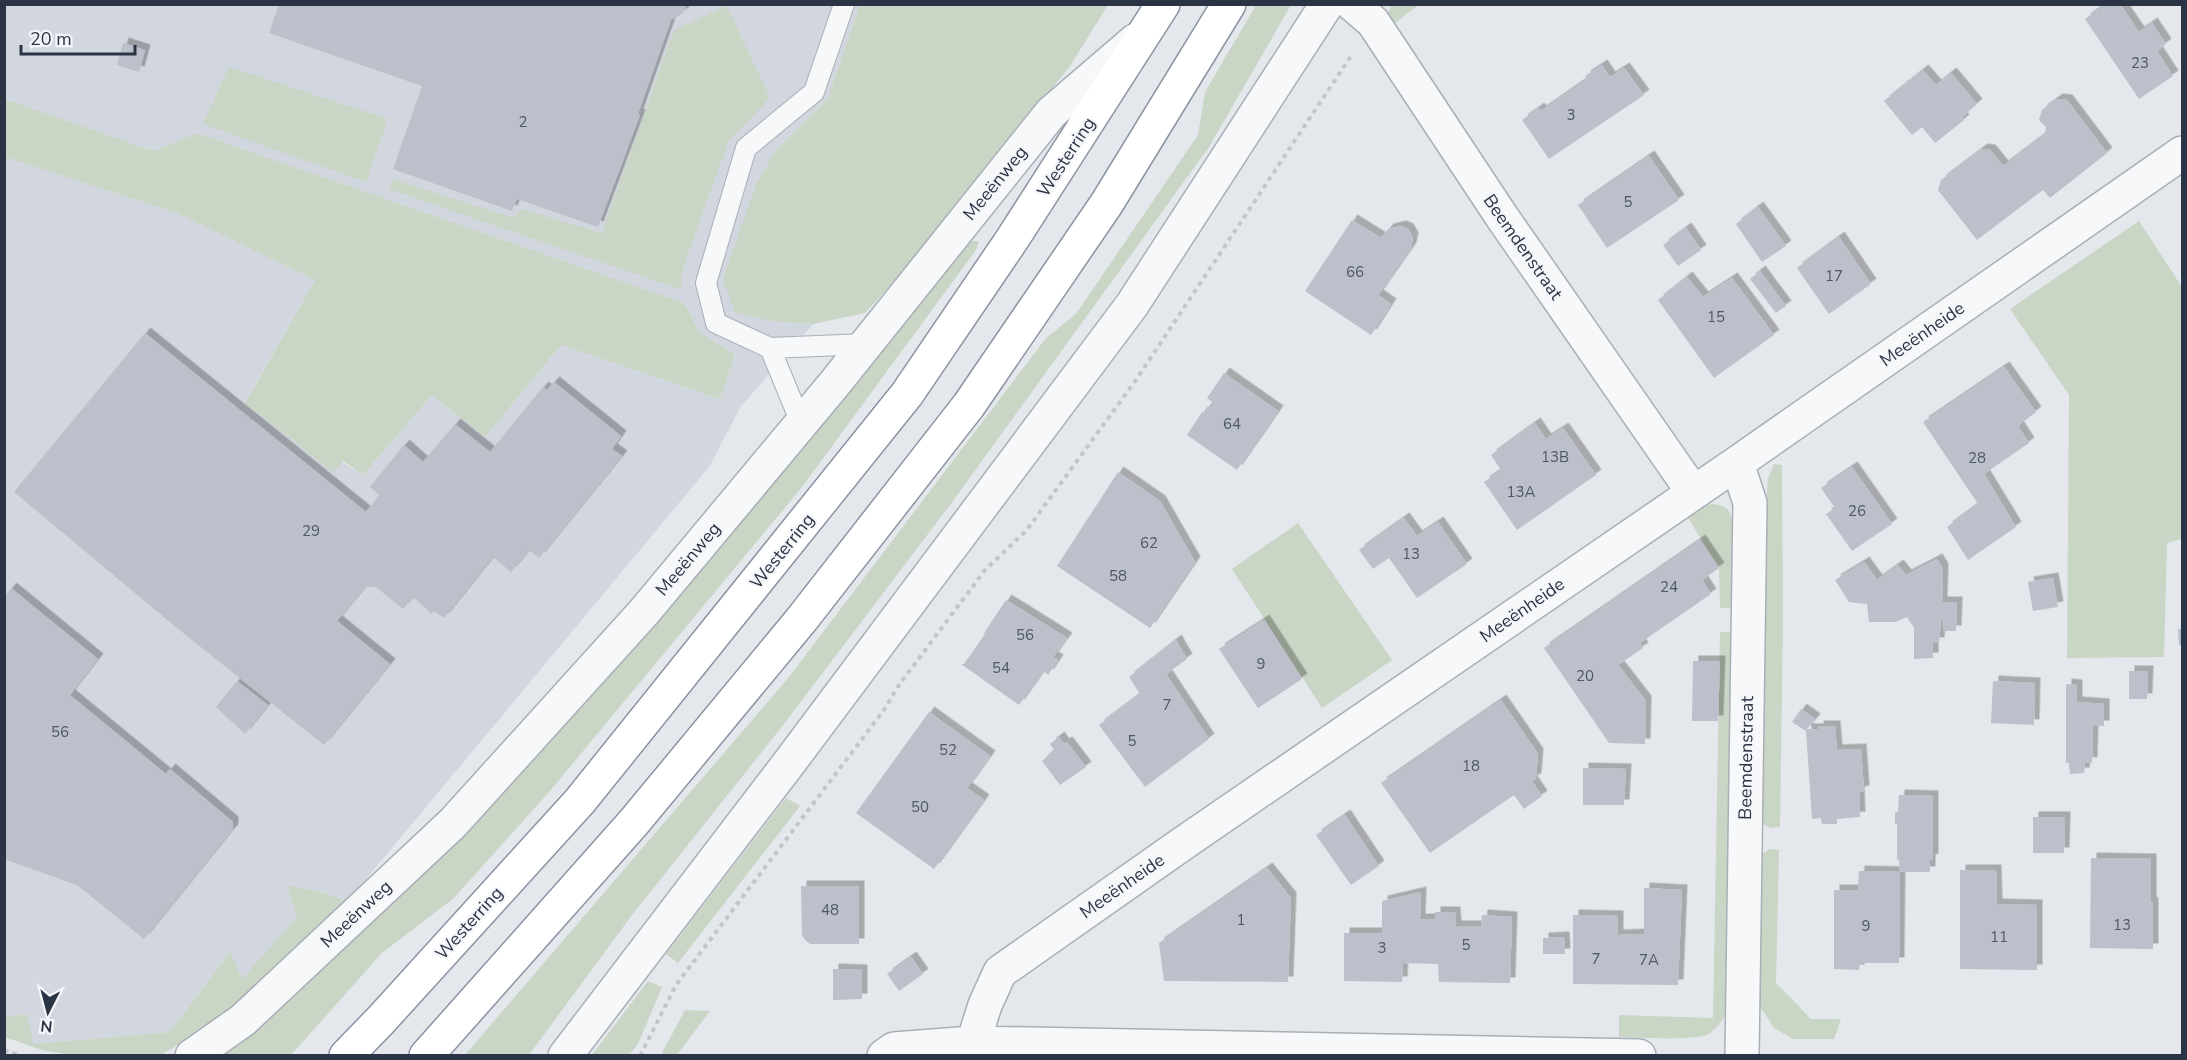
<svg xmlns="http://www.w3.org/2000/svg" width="2187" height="1060" font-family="'Nunito Sans',sans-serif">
  <defs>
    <filter id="shadow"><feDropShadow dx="5.5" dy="-5.5" stdDeviation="0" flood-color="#0004"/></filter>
  </defs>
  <rect width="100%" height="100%" fill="#e4e7ec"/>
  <path fill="#d2d6de" d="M5,5H860L827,100L778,148L771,321L813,324L741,406L709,467L347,902L318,891L287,887L298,916L242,980L229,953L170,1032L32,1044L27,1014L5,1017V157L177,213L315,280L245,402L363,475L432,395L485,437L561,345L720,399L735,354L700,333L684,303L197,133L153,151L5,99Z"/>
  <path fill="#c9d6c5" d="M860,5H1108L1070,66L920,253L865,313L813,324L771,321L735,312L723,279L757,182L778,148L827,100Z
    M1256,5H1291L1209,147L953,501L784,724L632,915L529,1055H465L789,677L1046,338L1076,314L1198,135L1205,92Z
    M1392,5H1418L1394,24L1385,18Z
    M727,6L770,98L729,140L682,270V290L389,189L392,179L514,218L521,209L602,233L674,30Z
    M229,67L388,119L366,182L203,124Z
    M5,99L153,151L197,133L684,303L700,333L735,354L720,399L561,345L485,437L432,395L363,475L343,461L333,472L245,403L315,280L177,213L5,157Z
    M2139,221L2182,287V539L2167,543L2164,657L2067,658L2069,395L2010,309Z
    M967,241H979L976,250L802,487L550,791L454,898L382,953L291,1055L216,1056L240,1038Z
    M1774,464L1782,465L1783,620L1780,827L1771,828L1761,823L1765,516L1768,479Z
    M1700,504C1708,504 1717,503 1724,507C1744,517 1736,587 1736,608H1720L1719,568L1687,516Z
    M1298,523L1392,660L1322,708L1232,569Z
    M1720,632H1737L1730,1006C1725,1016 1719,1027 1710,1033C1697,1042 1637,1037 1619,1037V1015L1713,1018Z
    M786,798L800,806L678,963L666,954Z
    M1770,849L1779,850L1776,983L1811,1019H1841L1834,1039H1793L1774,1028L1759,1005L1760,855Z
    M287,886L318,891L347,902L304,950L206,1028L161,1055L77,1056L42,1050L5,1037L4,1017L27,1014L33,1044L170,1032L230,952L242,979L297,917Z
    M648,981L662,987L638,1044L629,1055H592Z
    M685,1010L710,1011L677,1055H661Z"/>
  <path fill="#bbc0ca" filter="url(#shadow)" d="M279,4H687L683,13L671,20L638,114L640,115L598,227L517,199L512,211L393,169L422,86L269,33Z
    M2106,4H2120L2139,32L2152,23L2166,44L2157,51L2173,76L2139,99L2085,19Z
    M123,43L145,50L139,72L117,65Z
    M1602,65L1610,77L1624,68L1644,95L1549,159L1522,120L1539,108L1541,111L1587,79L1585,76Z
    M1923,70L1936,85L1951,73L1977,104L1962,117L1964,120L1935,143L1922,127L1912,135L1884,101Z
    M2057,99L2067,100L2107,153L2050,198L2043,190L1977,240L1938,190L1941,180L1982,149L1990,150L2003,166L2045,134L2046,127L2039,120L2042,110Z
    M1649,156L1679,200L1607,248L1578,205Z
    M1758,207L1786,246L1762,262L1736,224Z
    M1352,220L1381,238L1388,229L1401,226L1408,229L1413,238L1411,248L1378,295L1391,304L1371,335L1305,291Z
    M1686,228L1701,250L1678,266L1663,245Z
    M1839,237L1871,284L1829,314L1797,268Z
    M1760,271L1786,306L1776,313L1750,279Z
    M1687,277L1703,297L1732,278L1774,335L1714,378L1658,300Z
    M145,333L366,512L379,495L370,487L404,445L423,462L455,424L490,452L543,387L547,390L554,382L621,436L612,449L622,456L539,558L529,550L511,572L493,557L444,618L434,611L432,614L413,597L403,609L376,587H365L337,621L390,664L324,745L177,628L14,492Z
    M2004,367L2036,412L2018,426L2029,443L1984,474L2016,527L1968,560L1947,527L1978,504L1923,422Z
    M1224,373L1278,411L1237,470L1187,435L1202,412L1204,413L1212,402L1207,398Z
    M1535,423L1546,439L1563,428L1596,475L1517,530L1484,482L1501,470L1491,455Z
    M1852,467L1892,524L1852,551L1826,514L1835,508L1821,488Z
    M1118,472L1160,501L1195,562L1150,628L1057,566Z
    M1404,518L1417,536L1438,522L1467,564L1417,598L1389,558L1373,569L1359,550Z
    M1700,540L1719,568L1702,580L1711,594L1640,643L1643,648L1618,665L1646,701L1645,744L1609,743L1544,648Z
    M1937,559L1943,569L1942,602H1957L1956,631H1943L1944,621L1941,620L1939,643H1933V658L1914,659V628L1907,617L1896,622H1869L1867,604L1849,602L1835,580L1864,562L1877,580L1898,565L1906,575Z
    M2053,578L2058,607L2033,611L2028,582Z
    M11,588L98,659L70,695L166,774L170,769L233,822V829L144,939L77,885L4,859V597Z
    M1006,600L1067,638L1053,657L1058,660L1048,675L1043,671L1019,705L961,664H964L985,634L984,633Z
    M1264,620L1302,679L1258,708L1219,649Z
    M2178,629H2182V645H2179Z
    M1176,640L1187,659L1166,674L1209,739L1145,787L1099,725L1140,694L1129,677Z
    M1693,661H1720L1718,721H1692Z
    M2129,671H2148L2147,699H2129Z
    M237,681L268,705L245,734L216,707Z
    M1993,681L2035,683L2034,725L1991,723Z
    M2066,684L2077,685V702L2104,704V726H2093L2092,763L2085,762L2084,773L2070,774L2069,763H2066Z
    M1501,700L1538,754L1536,778L1532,781L1542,796L1524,809L1514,795L1430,853L1381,783Z
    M1801,709L1815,719L1807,729H1818V726H1835L1837,750L1861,749L1864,791L1859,792L1860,817L1837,819V824H1822L1821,818L1812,819L1806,731L1792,722Z
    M929,712L990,756L967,788L984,800L934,869L856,813Z
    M1059,737L1064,744L1067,742L1086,767L1060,785L1042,761L1054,750L1050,744Z
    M1583,768L1626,769L1624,805H1583Z
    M1899,795L1933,796V859L1930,860V872H1900L1899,860L1897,859V824H1895V812H1898Z
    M1345,815L1379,866L1351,885L1316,835Z
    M2033,817H2065L2064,853H2033Z
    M2091,858L2151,859V902L2153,903V949L2090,948Z
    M1267,868L1291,898L1288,982L1164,981L1159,943Z
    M1960,870H1996L1997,904L2037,905V970L1960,969Z
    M1859,871L1900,872L1899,963H1860L1859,970L1834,969V890H1858Z
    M801,886H859V944H810L805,940L802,935Z
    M1644,888L1682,890L1678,985L1573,984V915L1618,916V935L1644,934Z
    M1421,892L1420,919H1435V912H1455L1456,926H1481L1482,915L1512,917L1510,983L1439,982L1438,964L1403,963L1402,982L1344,981V933H1382V901Z
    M1564,937L1565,954H1543V938Z
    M911,957L923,974L899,991L887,974Z
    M833,969L862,970V999L833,1000Z"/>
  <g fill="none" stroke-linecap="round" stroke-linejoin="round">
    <defs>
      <path id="lane" d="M844,4L814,92L746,148L706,283L716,323L770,348L866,344
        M770,348L801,423"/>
      <path id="street" d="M1352,4L1373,22L1502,217L1693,492
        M1737,463L1750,503L1742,1056
        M973,1043L985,1005L1000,972L1185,842L1737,463L2182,153
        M192,1056L243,1020L453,823L644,612L835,383L1051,113L1136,40
        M565,1056L789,763L1132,305L1327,4
        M884,1056L894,1049L973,1043L1639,1056"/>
      <path id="highway" d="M346,1056L380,1021L580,801L907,394L1013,238L1163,4
        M426,1056L634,822L802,619L969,405L1107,203L1229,4"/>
    </defs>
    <use href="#lane" stroke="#a9aeb7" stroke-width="22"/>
    <use href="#street" stroke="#a9aeb7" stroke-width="36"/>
    <use href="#highway" stroke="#8b94a3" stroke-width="36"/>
    <path stroke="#c2c5cb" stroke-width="4" stroke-dasharray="4.5 4.5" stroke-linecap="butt" d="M4,1050L21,1056
      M640,1056L676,985L884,710L899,685L985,570L1026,531L1136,380L1351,56"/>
    <use href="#lane" stroke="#f7f8fa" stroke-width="20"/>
    <use href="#street" stroke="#f7f8fa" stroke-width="33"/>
    <use href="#highway" stroke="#fff" stroke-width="33"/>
  </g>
  <g text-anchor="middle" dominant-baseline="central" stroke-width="4.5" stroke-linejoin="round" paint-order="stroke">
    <g font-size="15" fill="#4f5766">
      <text x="2140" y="63">23</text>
      <text x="1571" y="115">3</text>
      <text x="523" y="122">2</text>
      <text x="1628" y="202">5</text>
      <text x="1355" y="272">66</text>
      <text x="1834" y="276">17</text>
      <text x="1716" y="317">15</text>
      <text x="1232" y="424">64</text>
      <text x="1555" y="457">13B</text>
      <text x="1977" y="458">28</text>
      <text x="1521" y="492">13A</text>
      <text x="1857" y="511">26</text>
      <text x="311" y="531">29</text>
      <text x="1149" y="543">62</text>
      <text x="1411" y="554">13</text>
      <text x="1118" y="576">58</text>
      <text x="1669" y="587">24</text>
      <text x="1025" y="635">56</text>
      <text x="1261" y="664">9</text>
      <text x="1001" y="668">54</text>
      <text x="1585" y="676">20</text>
      <text x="1167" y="705">7</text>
      <text x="60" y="732">56</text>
      <text x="1132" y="741">5</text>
      <text x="948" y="750">52</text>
      <text x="1471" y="766">18</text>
      <text x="920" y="807">50</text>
      <text x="830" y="910">48</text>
      <text x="1241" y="920">1</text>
      <text x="2122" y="925">13</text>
      <text x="1866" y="926">9</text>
      <text x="1999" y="937">11</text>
      <text x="1466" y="945">5</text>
      <text x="1382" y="948">3</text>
      <text x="1596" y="959">7</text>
      <text x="1649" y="960">7A</text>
    </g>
    <g font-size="18" fill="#2b3445" stroke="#f4f6f9">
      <text transform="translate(1066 157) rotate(-57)">Westerring</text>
      <text transform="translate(995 183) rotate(-51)">Meeënweg</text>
      <text transform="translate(1523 247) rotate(55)">Beemdenstraat</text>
      <text transform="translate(1922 334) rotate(-35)">Meeënheide</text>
      <text transform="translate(782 551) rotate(-51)">Westerring</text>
      <text transform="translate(688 559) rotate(-50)">Meeënweg</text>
      <text transform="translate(1522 610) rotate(-35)">Meeënheide</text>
      <text transform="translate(1746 758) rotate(-89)">Beemdenstraat</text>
      <text transform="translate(1122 886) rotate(-35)">Meeënheide</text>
      <text transform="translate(356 914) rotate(-43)">Meeënweg</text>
      <text transform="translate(469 923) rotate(-48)">Westerring</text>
    </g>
  </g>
  <rect width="2187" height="1060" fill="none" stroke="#2b3445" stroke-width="12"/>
  <g transform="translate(48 1012) rotate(186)" stroke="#f4f6f9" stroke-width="4.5" paint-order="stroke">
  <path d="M0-4.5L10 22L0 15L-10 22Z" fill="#2b3445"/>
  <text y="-9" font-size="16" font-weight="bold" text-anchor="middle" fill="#2b3445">N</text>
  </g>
  <path d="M21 45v9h114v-9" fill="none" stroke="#2b3445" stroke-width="3"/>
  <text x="30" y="45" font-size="18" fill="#2b3445" stroke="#f4f6f9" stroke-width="4.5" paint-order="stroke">20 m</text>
</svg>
